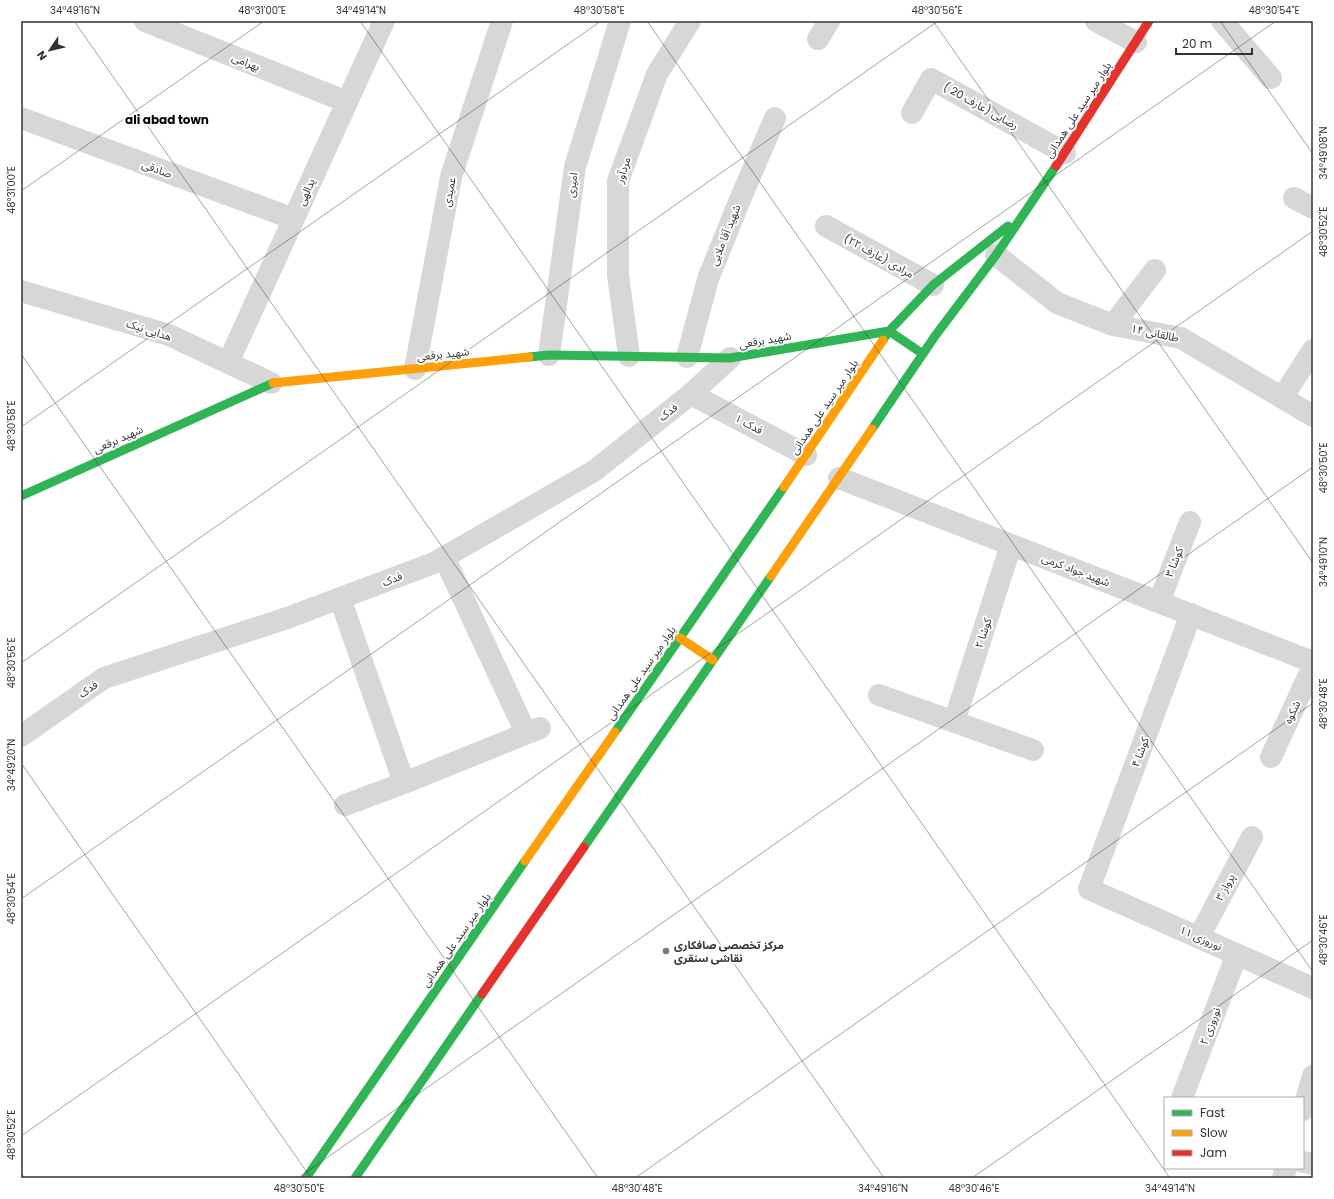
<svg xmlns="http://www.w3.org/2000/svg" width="1334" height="1199" font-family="Poppins,'Noto Sans Arabic',sans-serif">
  <rect width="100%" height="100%" fill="#fff"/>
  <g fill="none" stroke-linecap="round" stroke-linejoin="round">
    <path stroke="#d7d7d7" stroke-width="22" d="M145,21L347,102
      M1096,21L1136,42
      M1222,21L1271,78
      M818,39L829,21
      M912,113L931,79L1065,153
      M21,118L294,219
      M1294,198L1313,208
      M826,226L933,285
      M996,255L1057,303L1113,325L1181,338L1313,416
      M21,291L169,335L271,383
      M1113,325L1155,270
      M549,355L575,167L620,21
      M629,356L618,275V181L657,74L690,21
      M687,357L708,279L739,202L775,118
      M228,363L384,21
      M415,369L451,177L502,21
      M691,394L806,455
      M1282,398L1313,350
      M839,478L1313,662
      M444,557L526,733
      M340,598L404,783
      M1159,602L1190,522
      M1191,614L1089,889L1313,988
      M879,695L1033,750
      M954,722L1011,545
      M21,736L104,678L287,618L434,563L594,471L691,394L730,358
      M1271,757L1313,666
      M345,805L404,783L540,728
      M1199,937L1252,837
      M1182,1098L1237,954
      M1303,1110L1313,1076
      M1303,1162L1313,1164
      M1283,1178L1286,1168"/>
    <path stroke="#30b455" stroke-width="9" d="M883,340L889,331L933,285L1008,226
      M529,357L549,355L730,358L889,331L923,354
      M872,429L935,336L996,255L1056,166
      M21,496L273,383
      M615,732L784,487
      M584,847L771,576
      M306,1178L525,861
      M355,1178L482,994"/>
    <path stroke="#ff9f0a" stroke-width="9" d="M273,383L529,357
      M784,487L883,340
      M771,576L872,429
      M680,638L713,660
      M525,861L615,732"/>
    <path stroke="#e5322d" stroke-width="9" d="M1056,166L1149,21
      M482,994L584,847"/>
  </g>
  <path fill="none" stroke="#333" stroke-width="1" stroke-opacity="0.45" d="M74,21L884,1178M360,21L1170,1178M647,21L1313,972M933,21L1313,563M1220,21L1313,154M21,191L264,21M21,354L598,1178M21,427L601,21M21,663L938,21M21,763L311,1178M21,899L1276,21M21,1136L1313,231M21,1173L25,1178M298,1178L1313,467M635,1178L1313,703M972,1178L1313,940M1310,1178L1313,1176"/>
  <circle fill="#7a7a7a" stroke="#fff" stroke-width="1.5" cx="666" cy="951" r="4"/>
  <g text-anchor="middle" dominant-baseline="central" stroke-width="4" stroke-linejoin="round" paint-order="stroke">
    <g font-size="11" fill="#333" stroke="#fff">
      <text transform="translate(246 62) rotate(22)">بهرامی</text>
      <text transform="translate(981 106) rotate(29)">رضایی (عارف 20 )</text>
      <text transform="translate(1078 110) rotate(-57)">بلوار میر سید علی همدانی</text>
      <text transform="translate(157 169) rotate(20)">صادقی</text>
      <text transform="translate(623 170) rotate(-73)">مردآور</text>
      <text transform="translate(572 185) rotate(-82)">امیری</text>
      <text transform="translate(306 192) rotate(-66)">یدالهی</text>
      <text transform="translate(449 192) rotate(-79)">عمیدی</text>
      <text transform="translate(725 235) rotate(-68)">شهید آقا ملایی</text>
      <text transform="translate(879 256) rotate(29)">مرادی (عارف ۲۲)</text>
      <text transform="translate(149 330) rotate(18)">هدایی نیک</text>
      <text transform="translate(1155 333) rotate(12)">طالقانی ۱۴</text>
      <text transform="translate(765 340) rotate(-10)">شهید برقعی</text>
      <text transform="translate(443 354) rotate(-6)">شهید برقعی</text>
      <text transform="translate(824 407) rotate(-56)">بلوار میر سید علی همدانی</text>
      <text transform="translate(668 412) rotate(-39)">فدک</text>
      <text transform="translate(749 424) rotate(28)">فدک ۱</text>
      <text transform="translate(118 439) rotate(-24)">شهید برقعی</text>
      <text transform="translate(1174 562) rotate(-69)">کوشا ۳</text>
      <text transform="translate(1076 570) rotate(21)">شهید جواد کرمی</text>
      <text transform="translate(392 579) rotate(-21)">فدک</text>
      <text transform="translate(983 633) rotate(-72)">کوشا ۲</text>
      <text transform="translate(641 673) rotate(-55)">بلوار میر سید علی همدانی</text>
      <text transform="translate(88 689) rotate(-35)">فدک</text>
      <text transform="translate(1292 712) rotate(-65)">شکوه</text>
      <text transform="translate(1140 752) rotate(-70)">کوشا ۴</text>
      <text transform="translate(1225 887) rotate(-62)">پرواز ۳</text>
      <text transform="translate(1201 938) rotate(24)">نوروزی ۱۱</text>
      <text transform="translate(456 940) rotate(-55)">بلوار میر سید علی همدانی</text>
      <text transform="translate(1210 1026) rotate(-69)">نوروزی ۲</text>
    </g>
    <g font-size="11" font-weight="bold" fill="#333" stroke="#fff" text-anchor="start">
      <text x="674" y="945">مرکز تخصصی صافکاری<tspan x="674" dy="13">نقاشی سنقری</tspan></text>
    </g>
    <g font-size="12" font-weight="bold" fill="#000" stroke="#fff">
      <text x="167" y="119">ali abad town</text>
    </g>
  </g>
  <rect width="1334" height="1199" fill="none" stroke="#ffffff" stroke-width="44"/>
  <rect x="1164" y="1097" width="140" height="72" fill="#ffffff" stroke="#adadad"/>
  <rect x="1172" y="1110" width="20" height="6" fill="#30b455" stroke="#adadad"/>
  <text x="1200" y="1117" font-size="12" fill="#333333">Fast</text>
  <rect x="1172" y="1130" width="20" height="6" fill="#ff9f0a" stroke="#adadad"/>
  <text x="1200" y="1137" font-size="12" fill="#333333">Slow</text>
  <rect x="1172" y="1150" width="20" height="6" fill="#e5322d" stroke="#adadad"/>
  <text x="1200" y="1157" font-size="12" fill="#333333">Jam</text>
  <g transform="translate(50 50) rotate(235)" stroke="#ffffff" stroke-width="3" paint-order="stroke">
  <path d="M0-3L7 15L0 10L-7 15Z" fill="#333333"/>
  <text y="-6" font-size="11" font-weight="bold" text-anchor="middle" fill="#333333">N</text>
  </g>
  <path d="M1176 48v6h76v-6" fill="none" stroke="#333333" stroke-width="2"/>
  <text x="1182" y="48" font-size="12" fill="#333333" stroke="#ffffff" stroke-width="3" paint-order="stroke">20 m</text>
  <rect x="22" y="22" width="1290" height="1155" fill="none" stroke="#333" stroke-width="1.5"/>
  <g font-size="10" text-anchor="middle" fill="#333">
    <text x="75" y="14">34°49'16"N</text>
    <text x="262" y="14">48°31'00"E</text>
    <text x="361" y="14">34°49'14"N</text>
    <text x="599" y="14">48°30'58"E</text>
    <text x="937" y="14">48°30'56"E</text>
    <text x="1274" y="14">48°30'54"E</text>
    <text transform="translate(1323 153) rotate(-90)" y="4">34°49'08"N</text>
    <text transform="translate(11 190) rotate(-90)" y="4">48°31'00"E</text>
    <text transform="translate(1323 232) rotate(-90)" y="4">48°30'52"E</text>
    <text transform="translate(11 426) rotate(-90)" y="4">48°30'58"E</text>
    <text transform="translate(1323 468) rotate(-90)" y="4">48°30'50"E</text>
    <text transform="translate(1323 562) rotate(-90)" y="4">34°49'10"N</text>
    <text transform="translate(11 663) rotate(-90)" y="4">48°30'56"E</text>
    <text transform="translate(1323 704) rotate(-90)" y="4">48°30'48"E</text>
    <text transform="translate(11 765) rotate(-90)" y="4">34°49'20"N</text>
    <text transform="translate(11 899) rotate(-90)" y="4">48°30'54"E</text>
    <text transform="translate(1323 940) rotate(-90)" y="4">48°30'46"E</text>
    <text transform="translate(11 1135) rotate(-90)" y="4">48°30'52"E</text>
    <text x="299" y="1192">48°30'50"E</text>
    <text x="637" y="1192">48°30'48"E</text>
    <text x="883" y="1192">34°49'16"N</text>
    <text x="974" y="1192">48°30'46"E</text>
    <text x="1170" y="1192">34°49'14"N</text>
  </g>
</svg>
